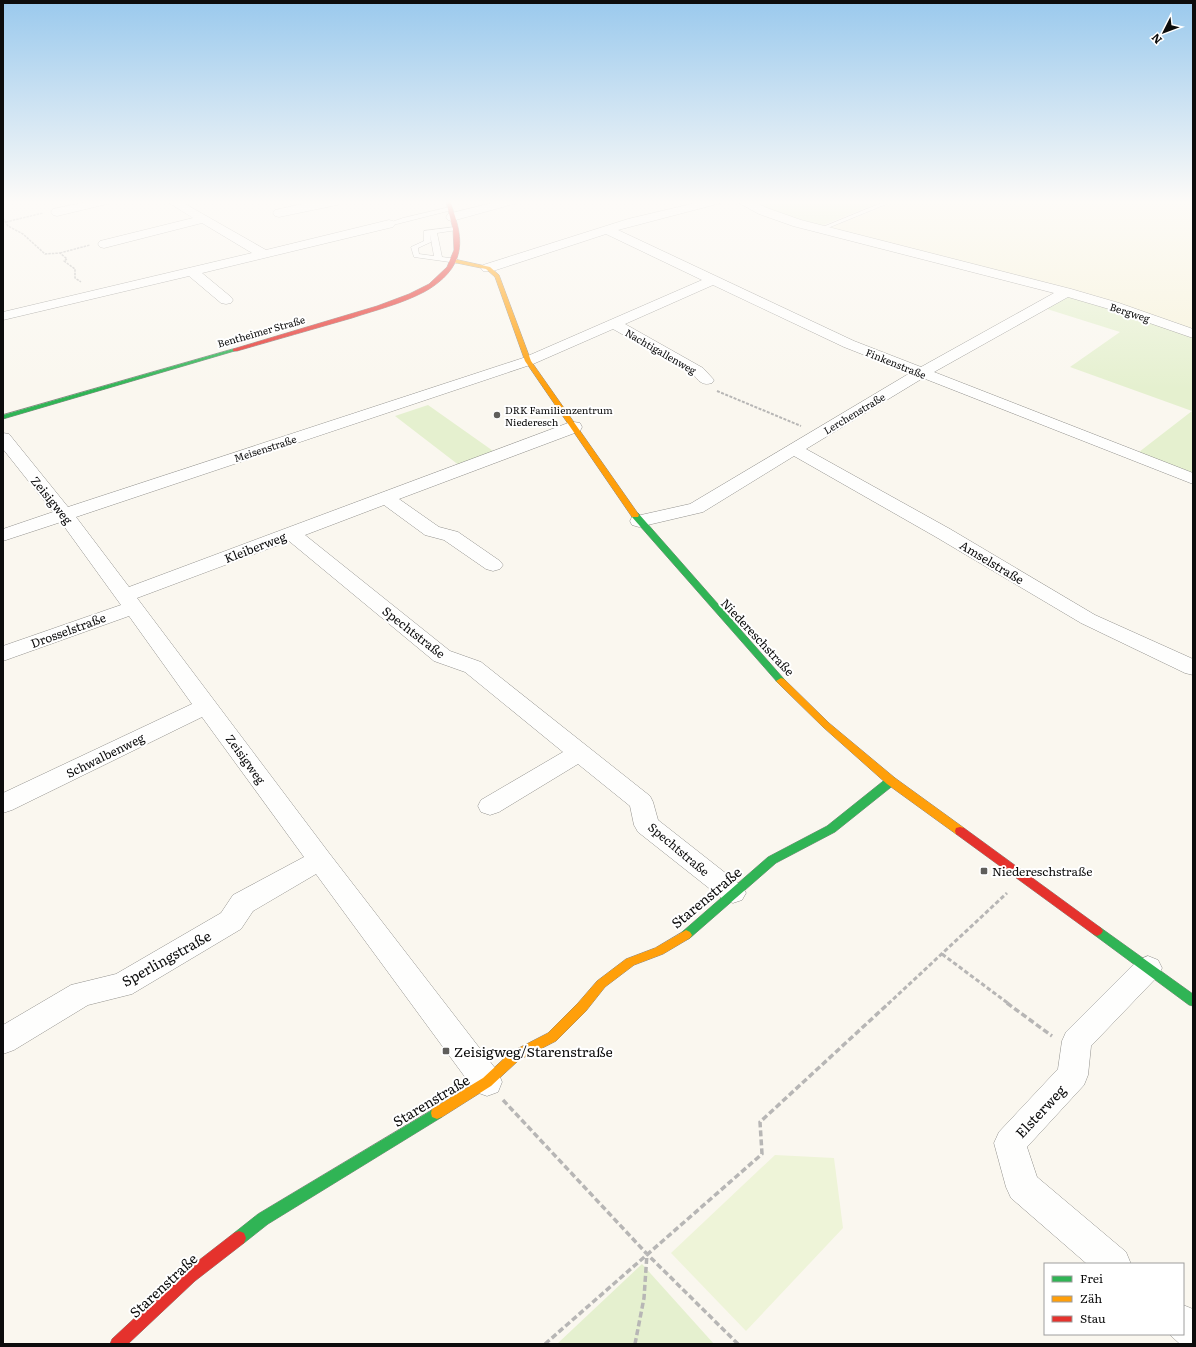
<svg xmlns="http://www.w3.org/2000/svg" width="1196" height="1347" font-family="Literata,serif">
  <rect width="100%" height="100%" fill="#faf7ef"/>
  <path fill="#f7f3db" d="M898,201H1174L1193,206V330L829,228Z"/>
  <path fill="#e5f0cf" d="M751,201H883L821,226L768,209Z
    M1070,296L1170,329L1193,338V474L1139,452L1192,411L1070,367L1120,332L1047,309Z
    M428,405L496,453L460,466L395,416Z
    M642,1264L714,1344H557Z"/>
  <path fill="#eef4d8" d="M775,1155L834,1158L843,1228L746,1331L671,1253Z"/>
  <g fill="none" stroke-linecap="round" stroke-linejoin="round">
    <defs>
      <path id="lane" d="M886,201H894L823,230L818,229Z
        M450,207L452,208V210L389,226L386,224L403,218Z
        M455,227L458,229L457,230L437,233L442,257L457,259V263L414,257L411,247L424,241V231ZM430,234L434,256L419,254L418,248L431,242Z"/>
      <path id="street" d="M92,201H113L111,203L57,216L53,215L51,212L53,209Z
        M166,201H180L266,250L389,220L393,221L395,224L393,227L202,273L231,297L233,300L231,303L226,304L221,303L189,276L3,320V312L252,253L202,223L104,248L100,247L98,244L100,241L193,218Z
        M298,201H343L341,203L337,205L279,217L275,216L273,213L275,210L302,204Z
        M500,201H519L517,203L452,221L448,220L446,217L448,214Z
        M704,201H723L721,203L618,230L854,341L921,367L1054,293L793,226L759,214L739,203L737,201H752L767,208L801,220L1071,289L1119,303L1193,329V338L1109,309L1068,297L934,372L1193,473V484L923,378L806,449L950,529L1095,615L1193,659V675L1185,673L1081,623L936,537L794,456L703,512L639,527L632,525L630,521L632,517L690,504L910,373L844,347L713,285L625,324L703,368L714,380L712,383C702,386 699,381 693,374L613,329L533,364L76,517L129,587L568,423L574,422L580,423L582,427L580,431L399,499L439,527L458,532L500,561L503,565L500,569L493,571L486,569L444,540L425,535L384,505L305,535L450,651L481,662L650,796L653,802L658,820L742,886L746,893L742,900L733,903L724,900L638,832L634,825L630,806L578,764L499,812L490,815L481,812L478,806L481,800L563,752L465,672L434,661L289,541L137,598L329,853L498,1072L502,1082L498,1092L487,1096L476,1092L316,874L253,911L241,929L132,994L88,1005L14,1050L3,1054V1025L71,985L116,974L221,913L233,895L304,857L202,717L12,810L3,813V793L192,704L129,616L3,661V646L121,605L61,522L3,541V529L53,512L3,449V433L9,434L68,507L523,358L702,280L606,234L493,271H483L481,268L483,265L628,219Z
        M1148,956L1158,960L1162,968L1158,976L1091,1046L1088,1075L1084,1085L1027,1147L1037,1177L1126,1252L1131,1264H1087L1011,1198L1006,1187L994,1143L999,1132L1058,1069L1062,1041L1066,1032L1138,960Z
        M1183,1305L1193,1309V1344H1180L1169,1334H1183Z"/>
      <path id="fast" d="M233,349L238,350L3,419V415Z
        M632,513H638L784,679L786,681L784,683H778L632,517Z
        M891,777L895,778L896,781L895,784L835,832L776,863L690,938L686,940L682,938L680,935L682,932L768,857L827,826L887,778Z
        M1097,926L1101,928L1193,994V1006L1189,1005L1093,934L1091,931L1093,928Z
        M437,1107L442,1109L443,1113L442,1117L268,1224L244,1243L239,1245L234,1243L232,1238L234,1233L258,1214Z"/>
      <path id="slow" d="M454,259L490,267L499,275L531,361L639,515L638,517H632L525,361L495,277L486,269L452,262L451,261Z
        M781,678L784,679L829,723L895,778L964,828L965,831L964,834L960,835L956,834L887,784L823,727L778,683L776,681Z
        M686,930L690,932L692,935L690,938L663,954L634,965L605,987L586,1011L556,1041L519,1060L491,1086L442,1117L437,1119L432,1117L431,1113L432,1109L483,1078L511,1052L548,1033L578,1003L597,981L626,959L655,948Z"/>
      <path id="jam" d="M446,201H450C456,219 464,239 457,258C452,273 437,285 424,292C401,304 376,310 352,318C314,329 275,340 237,351H233V349L377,306L409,294L429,284L447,267L454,250L453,229Z
        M960,827L964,828L1101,928L1103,931L1101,934L1097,936L1093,934L956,834L955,831L956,828Z
        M239,1231L244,1233L246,1238L244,1243L195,1281L128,1344H110L112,1339L185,1271L234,1233Z"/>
    </defs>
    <use href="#lane" stroke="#93928e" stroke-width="1"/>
    <use href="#street" stroke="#93928e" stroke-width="1"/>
    <use href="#fast" stroke="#8a8885" stroke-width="1"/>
    <use href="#slow" stroke="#8a8885" stroke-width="1"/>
    <use href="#jam" stroke="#8a8885" stroke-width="1"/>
    <path stroke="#b7b6b5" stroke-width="1.5" stroke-dasharray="2.5 1" stroke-linecap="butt" d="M3,218L8,226L23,234L45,254L60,253L67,259L64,261L75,269V278L81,282
      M6,222L43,213
      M60,253L90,245"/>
    <path stroke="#b7b6b5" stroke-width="2" stroke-dasharray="3 1.5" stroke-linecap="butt" d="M717,391L801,426"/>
    <path stroke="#b7b6b5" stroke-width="3" stroke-dasharray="4.5 2.5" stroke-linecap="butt" d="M942,954L1009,1004
      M888,1004L1007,893"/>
    <path stroke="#b7b6b5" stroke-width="3.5" stroke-dasharray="6 3" stroke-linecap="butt" d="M1007,1003L1052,1036
      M503,1100L647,1254L738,1344
      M545,1344L762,1154L760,1122L889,1003
      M635,1344L644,1298L647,1254"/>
    <use href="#lane" fill="#fefefd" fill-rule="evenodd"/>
    <use href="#street" fill="#fefefd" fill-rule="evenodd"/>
    <use href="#fast" fill="#30b455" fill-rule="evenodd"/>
    <use href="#slow" fill="#ff9f0a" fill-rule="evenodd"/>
    <use href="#jam" fill="#e5322d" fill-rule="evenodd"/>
  </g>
  <linearGradient id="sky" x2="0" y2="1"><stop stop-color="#9ac9ed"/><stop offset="0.52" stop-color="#fdfbf8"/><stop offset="1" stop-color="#fdfbf8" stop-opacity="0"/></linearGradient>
  <rect width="1196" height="389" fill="url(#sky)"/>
  <g fill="#5f5e5b" stroke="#fff" stroke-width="1.5">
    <circle cx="497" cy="415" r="4"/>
    <rect x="980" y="867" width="8" height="8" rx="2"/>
    <rect x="442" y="1047" width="8" height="8" rx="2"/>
  </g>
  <g text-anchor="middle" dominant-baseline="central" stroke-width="4" stroke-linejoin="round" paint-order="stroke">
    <g font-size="10" fill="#0c0c0c" stroke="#fff">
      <text transform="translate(1130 312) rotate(18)">Bergweg</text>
      <text transform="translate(261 331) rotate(-16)">Bentheimer Straße</text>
      <text transform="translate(661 351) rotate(30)">Nachtigallenweg</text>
      <text transform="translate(896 363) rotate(22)">Finkenstraße</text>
      <text transform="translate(854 413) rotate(-31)">Lerchenstraße</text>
      <text transform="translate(265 448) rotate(-18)">Meisenstraße</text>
    </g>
    <g font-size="10" fill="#0c0c0c" stroke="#fff" text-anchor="start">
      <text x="505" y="409">DRK Familienzentrum<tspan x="505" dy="12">Niederesch</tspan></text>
    </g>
    <g font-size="12" fill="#0c0c0c" stroke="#fff">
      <text transform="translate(52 500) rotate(51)">Zeisigweg</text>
      <text transform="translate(255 547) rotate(-21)">Kleiberweg</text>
      <text transform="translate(992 562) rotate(31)">Amselstraße</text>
      <text transform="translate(68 630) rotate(-20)">Drosselstraße</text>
      <text transform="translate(414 632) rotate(38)">Spechtstraße</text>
      <text transform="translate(758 637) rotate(47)">Niedereschstraße</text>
      <text transform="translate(105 755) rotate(-26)">Schwalbenweg</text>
      <text transform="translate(246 759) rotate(54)">Zeisigweg</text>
      <text transform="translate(679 849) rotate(40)">Spechtstraße</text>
    </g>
    <g font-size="12" fill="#0c0c0c" stroke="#fff" text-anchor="start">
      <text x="992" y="871">Niedereschstraße</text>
    </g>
    <g font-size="14" fill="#0c0c0c" stroke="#fff">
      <text transform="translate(706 897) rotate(-40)">Starenstraße</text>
      <text transform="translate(166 958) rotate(-29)">Sperlingstraße</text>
      <text transform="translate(431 1100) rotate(-31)">Starenstraße</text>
      <text transform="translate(1040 1111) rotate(-47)">Elsterweg</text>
      <text transform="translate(163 1285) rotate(-43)">Starenstraße</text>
    </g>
    <g font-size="14" fill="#0c0c0c" stroke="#fff" text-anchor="start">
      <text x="454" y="1051">Zeisigweg/Starenstraße</text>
    </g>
  </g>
  <rect width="1196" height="1347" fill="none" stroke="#0c0c0c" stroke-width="8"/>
  <rect x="1044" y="1263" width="140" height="72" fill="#ffffff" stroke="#9e9e9e"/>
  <rect x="1052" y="1276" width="20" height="6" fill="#30b455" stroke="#9e9e9e"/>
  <text x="1080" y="1283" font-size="12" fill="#0c0c0c">Frei</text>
  <rect x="1052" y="1296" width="20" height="6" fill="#ff9f0a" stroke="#9e9e9e"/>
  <text x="1080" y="1303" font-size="12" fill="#0c0c0c">Zäh</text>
  <rect x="1052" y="1316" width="20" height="6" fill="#e5322d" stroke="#9e9e9e"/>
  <text x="1080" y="1323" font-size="12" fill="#0c0c0c">Stau</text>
  <g transform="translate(1164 32) rotate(228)" stroke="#ffffff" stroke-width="3" paint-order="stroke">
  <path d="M0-3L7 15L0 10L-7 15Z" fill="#0c0c0c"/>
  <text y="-6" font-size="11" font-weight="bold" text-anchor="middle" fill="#0c0c0c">N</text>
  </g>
</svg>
